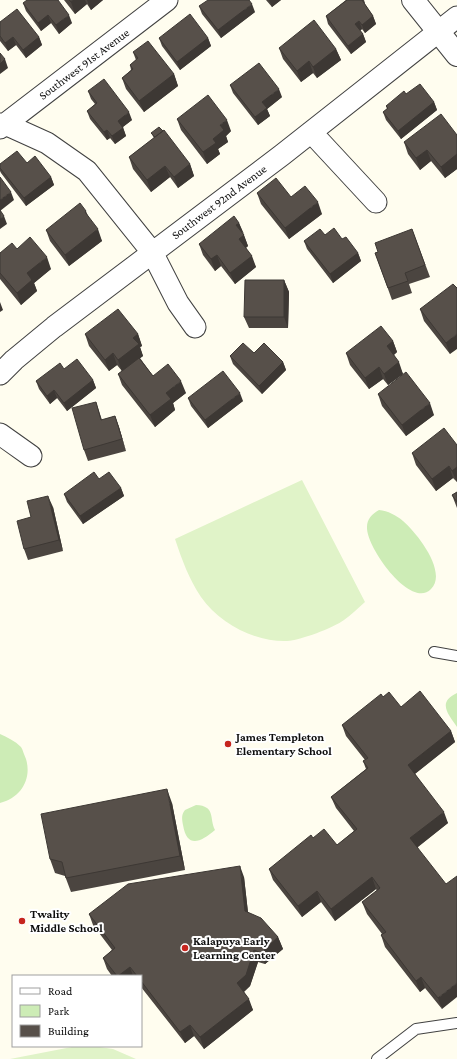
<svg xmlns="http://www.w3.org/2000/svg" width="457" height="1059" font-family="'Crimson Pro',serif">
  <rect width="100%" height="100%" fill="#fffdef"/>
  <path fill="#cdecb6" d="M379,510C388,511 396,515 403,521C417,533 448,572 431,589C411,610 366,547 367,527C367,519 372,514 379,510Z
    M457,693V727C448,714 437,702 457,693Z
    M0,734C7,737 15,741 21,747C23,750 24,755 26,759C32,779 21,798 0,803Z
    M196,805C216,806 209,818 215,830C201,842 187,849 183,825C182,819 181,815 185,810Z"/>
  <path fill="#e0f3c8" d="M302,480L365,602C358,608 351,615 344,620C333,628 301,640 287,641C255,642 220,624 201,597C189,579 182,560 175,539Z
    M77,1046H93L113,1049L136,1059H10Z"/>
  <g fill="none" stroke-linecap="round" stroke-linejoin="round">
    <defs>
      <path id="service" d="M434,652L457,656
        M377,1059L416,1029L457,1023"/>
      <path id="minor" d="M0,124H5L47,143L87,171L152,252L178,303L195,327
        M0,128L167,0
        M311,132L376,202
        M0,374L14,360L54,327L282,155L457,17
        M0,434L31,456"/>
      <path id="tertiary" d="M413,0L457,55"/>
    </defs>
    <use href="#service" stroke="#414141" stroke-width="12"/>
    <use href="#minor" stroke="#414141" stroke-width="23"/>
    <use href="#tertiary" stroke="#414141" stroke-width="24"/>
    <use href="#service" stroke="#fff" stroke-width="10"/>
    <use href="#minor" stroke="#fff" stroke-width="21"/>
    <use href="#tertiary" stroke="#fff" stroke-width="22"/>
  </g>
  <path fill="#4b4540" d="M64,0H103L91,10L87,4L75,14Z
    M266,0H281L272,7Z
    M346,0H364L365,3H364L373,16L376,24L365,33L362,29L360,31L363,34L366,42L351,54L328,24L326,16Z
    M23,3L72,23L59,34L51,23L41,31L26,11Z
    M199,6L255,12L221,38L202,14Z
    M0,22L39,37L42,45L26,58L16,45L8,51L0,41Z
    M159,38H208L211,46L180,70L162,46Z
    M279,48L336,49L341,60L317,78L313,73L301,82L283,59Z
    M133,52L174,74L178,86L144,112L126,89L122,78L131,70L130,65L136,60Z
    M230,85L282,97L267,109L270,116L258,125L233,93Z
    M88,91L132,120L123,127L126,136L115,144L110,138L107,140L90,119L87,111L95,104L91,99Z
    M406,94L434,102L437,110L401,139L386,120L383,112L387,109L386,106Z
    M177,119L231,131L226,136L228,142L218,149L220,154L207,164L181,130Z
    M151,133L190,164L194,176L178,188L170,177L151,192L133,169L129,157L154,138Z
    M457,135V169L445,178L431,161L420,170L408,154L404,142Z
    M0,164L51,177L54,185L26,206L1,173L0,171Z
    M257,193L291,197L322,214L289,239L261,204Z
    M86,211L88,216L102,241L69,266L50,241L46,230Z
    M239,223L248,246L246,248L256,267L235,284L221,266L215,271L203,255L199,244Z
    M412,229L430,277L409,284L412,293L392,300L375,253L378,252Z
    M325,235L358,253L361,261L333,283L307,249L304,241Z
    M17,249L51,269L34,283L37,291L21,305L0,279V253Z
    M284,280L289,292L288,328H249L244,317Z
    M457,288L450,354L424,321L420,309Z
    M85,334H138L142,346L140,347L143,356L140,358L153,376L186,393L173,403L175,410L155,427L122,385L118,374L122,371L117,365L109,371L89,346Z
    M393,341L397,352L394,355L403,374L388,385L383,379L369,389L350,365L346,353Z
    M254,353L283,362L286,370L262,394L233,364L230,356Z
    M64,369L93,380L96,388L67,411L57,398L50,404L39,389L36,381Z
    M378,394L434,415L406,436L382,406Z
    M188,398L243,401L208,428L191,406Z
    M96,402L102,420L115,416L119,427L126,451L88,461L84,450Z
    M457,445V482L453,478L436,491L416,465L412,453Z
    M99,479L121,488L124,496L83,524L67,502L64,494Z
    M457,492V508L452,495Z
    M53,507L63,551L28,560L24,549L31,517Z
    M383,697L401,707L451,731L455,742L415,774L448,823L418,847L442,1009L425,988L420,992L385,947L381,935L382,934L367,914L362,902L377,891L376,889L335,921L321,902L302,917L273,880L269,869L313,838L337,845L354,831L336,808L331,797L366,769L363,761L365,760L346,736L342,725Z
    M172,803L185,870L71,892L65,876L55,873L50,859Z
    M244,877L248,912L278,937L283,949L265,964L258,962L250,986L244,992L253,1010L204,1049L194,1036L185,1043L141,987V976H112L107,969L103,958L112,950L93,925L89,914Z"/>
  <path fill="#3d3834" d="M74,0H85L87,4L75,14L71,2Z
    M87,0H103L91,10Z
    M269,0H281L272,7Z
    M252,4L255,12L221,38L218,30Z
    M48,15L51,23L41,31L38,23Z
    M69,15L72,23L59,34L56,25Z
    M373,16L376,24L365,33L362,25Z
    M359,21L362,29L358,32L355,24Z
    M363,34L366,42L351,54L348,46Z
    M13,37L16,45L8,51L5,43Z
    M39,37L42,45L26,58L23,50Z
    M208,38L211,46L180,70L177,62Z
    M336,49L341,60L317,78L313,67Z
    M5,59L8,68L0,74V64Z
    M309,61L313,73L301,82L297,71Z
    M174,74L178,86L144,112L139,101Z
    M279,89L282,97L267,109L270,116L258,125L255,117L262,102Z
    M434,102L437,110L401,139L398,131Z
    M129,112L132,120L120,129L118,121Z
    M227,120L231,131L226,136L228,142L218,149L220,154L207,164L203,152L220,125Z
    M123,128L126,136L115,144L112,136Z
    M107,130L110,138L107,140L104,132Z
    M427,150L431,161L420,170L416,158Z
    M457,154V169L445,178L441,167Z
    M190,164L194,176L178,188L174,177Z
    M165,166L170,177L151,192L147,180Z
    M51,177L54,185L26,206L24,198Z
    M11,192L14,200L0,211V200Z
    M318,202L322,214L289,239L285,228Z
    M4,216L7,224L0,229V219Z
    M239,223L244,234L236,225Z
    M98,229L102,241L69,266L65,255Z
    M244,235L248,246L243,250L239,239Z
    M358,253L361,261L333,283L330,274Z
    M217,255L221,266L215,271L211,259Z
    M252,256L256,267L235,284L230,273Z
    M47,257L51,269L34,283L37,291L21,305L17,293L27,273Z
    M284,280L289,292L288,328L284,317Z
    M0,302L3,310L0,312Z
    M138,334L142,346L140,347L143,356L122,372L118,360L133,338Z
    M457,334V349L450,354L446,343Z
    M393,341L397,352L391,357L387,346Z
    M113,353L117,365L109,371L105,360Z
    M283,362L286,370L262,394L259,386Z
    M399,362L403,374L388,385L384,374Z
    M379,367L383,379L369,389L365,378Z
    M93,380L96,388L67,411L64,403Z
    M181,381L186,393L173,403L175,410L155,427L150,415L166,393Z
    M54,390L57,398L50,404L47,396Z
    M240,393L243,401L208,428L205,420Z
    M430,403L434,415L406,436L402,425Z
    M115,416L119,427L126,451L122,439Z
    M449,466L453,478L436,491L432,479Z
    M457,467V482L452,471Z
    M121,488L124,496L83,524L80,516Z
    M48,496L53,507L63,551L59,540Z
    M451,731L455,742L412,776L408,765Z
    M167,789L172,803L185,870L180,856Z
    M444,812L448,823L415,849L410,838Z
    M240,866L244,877L249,922L245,911Z
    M372,877L376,889L335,921L331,909Z
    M317,891L321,902L302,917L298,906Z
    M278,937L283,949L265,964L261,953Z
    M254,950L258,962L250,986L241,994L237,983Z
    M130,967L133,976H118Z
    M421,977L425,988L420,992L416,981Z
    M457,983V997L442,1009L438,998Z
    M249,999L253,1010L204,1049L200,1037Z
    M190,1025L194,1036L185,1043L180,1032Z"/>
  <path fill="#57504a" stroke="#3d3834" d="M27,0H58L69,15L56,25L48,15L38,23L23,3Z
    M69,0H74L71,2Z
    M208,0H249L252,4L218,30L199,6Z
    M347,0H362L373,16L362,25L359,21L355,24L363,34L348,46L326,16Z
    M17,9L39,37L23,50L13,37L5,43L0,36V22Z
    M190,14L208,38L177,62L159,38Z
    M314,20L336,49L313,67L309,61L297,71L279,48Z
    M148,41L174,74L139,101L122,78L133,69L130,65L138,58L133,52Z
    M0,53L5,59L0,64Z
    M259,63L279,89L262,102L267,108L255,117L230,85Z
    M104,79L129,112L118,121L123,128L112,136L107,130L104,132L87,111L97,103L88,91Z
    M420,84L434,102L398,131L383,112L388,108L386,106L404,91L406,94Z
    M208,95L227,120L220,125L224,130L213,139L216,143L203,152L177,119Z
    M441,114L457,135V154L441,167L427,150L416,158L404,142Z
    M159,127L163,131L155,137L151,133Z
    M164,130L190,164L174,177L165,166L147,180L129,157Z
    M17,151L27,163L35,156L51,177L24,198L0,168V164Z
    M0,177L11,192L0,200Z
    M276,178L291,197L305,186L318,202L285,228L257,193Z
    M80,203L86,211L85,212L98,229L65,255L46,230Z
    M0,210L4,216L0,219Z
    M234,216L239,223L236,225L244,235L239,239L252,256L230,273L217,255L211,259L199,244Z
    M334,228L342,239L346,237L358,253L330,274L304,241L320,229L325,235Z
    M412,229L425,265L405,273L408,281L388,288L375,253L378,252L375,243Z
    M30,237L47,257L27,273L32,280L17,293L0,273V253L12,243L17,249Z
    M245,280H284V317H244Z
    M453,284L457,288V334L446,343L420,309Z
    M118,309L138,334L133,338L139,344L118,360L113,353L105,360L85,334Z
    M381,326L393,341L387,346L399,362L384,374L379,367L365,378L346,353Z
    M243,343L254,353L264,343L283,362L259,386L230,356Z
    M139,358L153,376L168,364L181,381L166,393L171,399L150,415L118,374Z
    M77,359L93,380L64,403L54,390L47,396L36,381L60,363L64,369Z
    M223,371L240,393L205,420L188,398Z
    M406,372L430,403L402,425L378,394Z
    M96,402L101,420L115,416L122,439L84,450L72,408Z
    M444,428L457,445V467L452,471L449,466L432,479L412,453Z
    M94,472L99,479L109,472L121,488L80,516L64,494Z
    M457,492V502L452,495Z
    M48,496L59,540L24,549L17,521L31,517L27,501Z
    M420,691L451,731L408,765L444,812L410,838L446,884L457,876V983L438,998L421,977L416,981L381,935L386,932L362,902L380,888L372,877L331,909L317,891L298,906L269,869L311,835L313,838L324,829L337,845L357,829L331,797L368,768L363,761L368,758L342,725L381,694L383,697L389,692L401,707Z
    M167,789L180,856L66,878L62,862L50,859L41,814Z
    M240,866L245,911L261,918L278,937L261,953L254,950L246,975L237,983L249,999L200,1037L190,1025L180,1032L141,981V976H137L130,967L118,976H117L103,958L115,948L89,914L128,884Z"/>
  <g fill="#c6251e" stroke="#fff" stroke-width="1.5">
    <circle cx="228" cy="744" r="4"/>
    <circle cx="22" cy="921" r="4"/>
    <circle cx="185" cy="948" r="4"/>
  </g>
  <g text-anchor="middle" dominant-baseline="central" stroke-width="4" stroke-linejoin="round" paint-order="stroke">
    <g font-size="12" fill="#0e0e0e" stroke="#fff">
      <text transform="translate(84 64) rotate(-37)">Southwest 91st Avenue</text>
      <text transform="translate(219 202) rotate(-37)">Southwest 92nd Avenue</text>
    </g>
    <g font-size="12" font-weight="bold" fill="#0e0e0e" stroke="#fff" text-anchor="start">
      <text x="236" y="737">James Templeton<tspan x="236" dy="14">Elementary School</tspan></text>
      <text x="30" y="914">Twality<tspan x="30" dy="14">Middle School</tspan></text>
      <text x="193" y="941">Kalapuya Early<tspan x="193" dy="14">Learning Center</tspan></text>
    </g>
  </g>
  <rect x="12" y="975" width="130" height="72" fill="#ffffff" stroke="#9f9f9f"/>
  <rect x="20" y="988" width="20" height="6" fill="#ffffff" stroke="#9f9f9f"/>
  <text x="48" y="995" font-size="12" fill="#0e0e0e">Road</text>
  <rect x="20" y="1005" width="20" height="12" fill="#cdecb6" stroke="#9f9f9f"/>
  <text x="48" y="1015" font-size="12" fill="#0e0e0e">Park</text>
  <rect x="20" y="1025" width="20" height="12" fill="#57504a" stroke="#9f9f9f"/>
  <text x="48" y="1035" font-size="12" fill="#0e0e0e">Building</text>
</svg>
